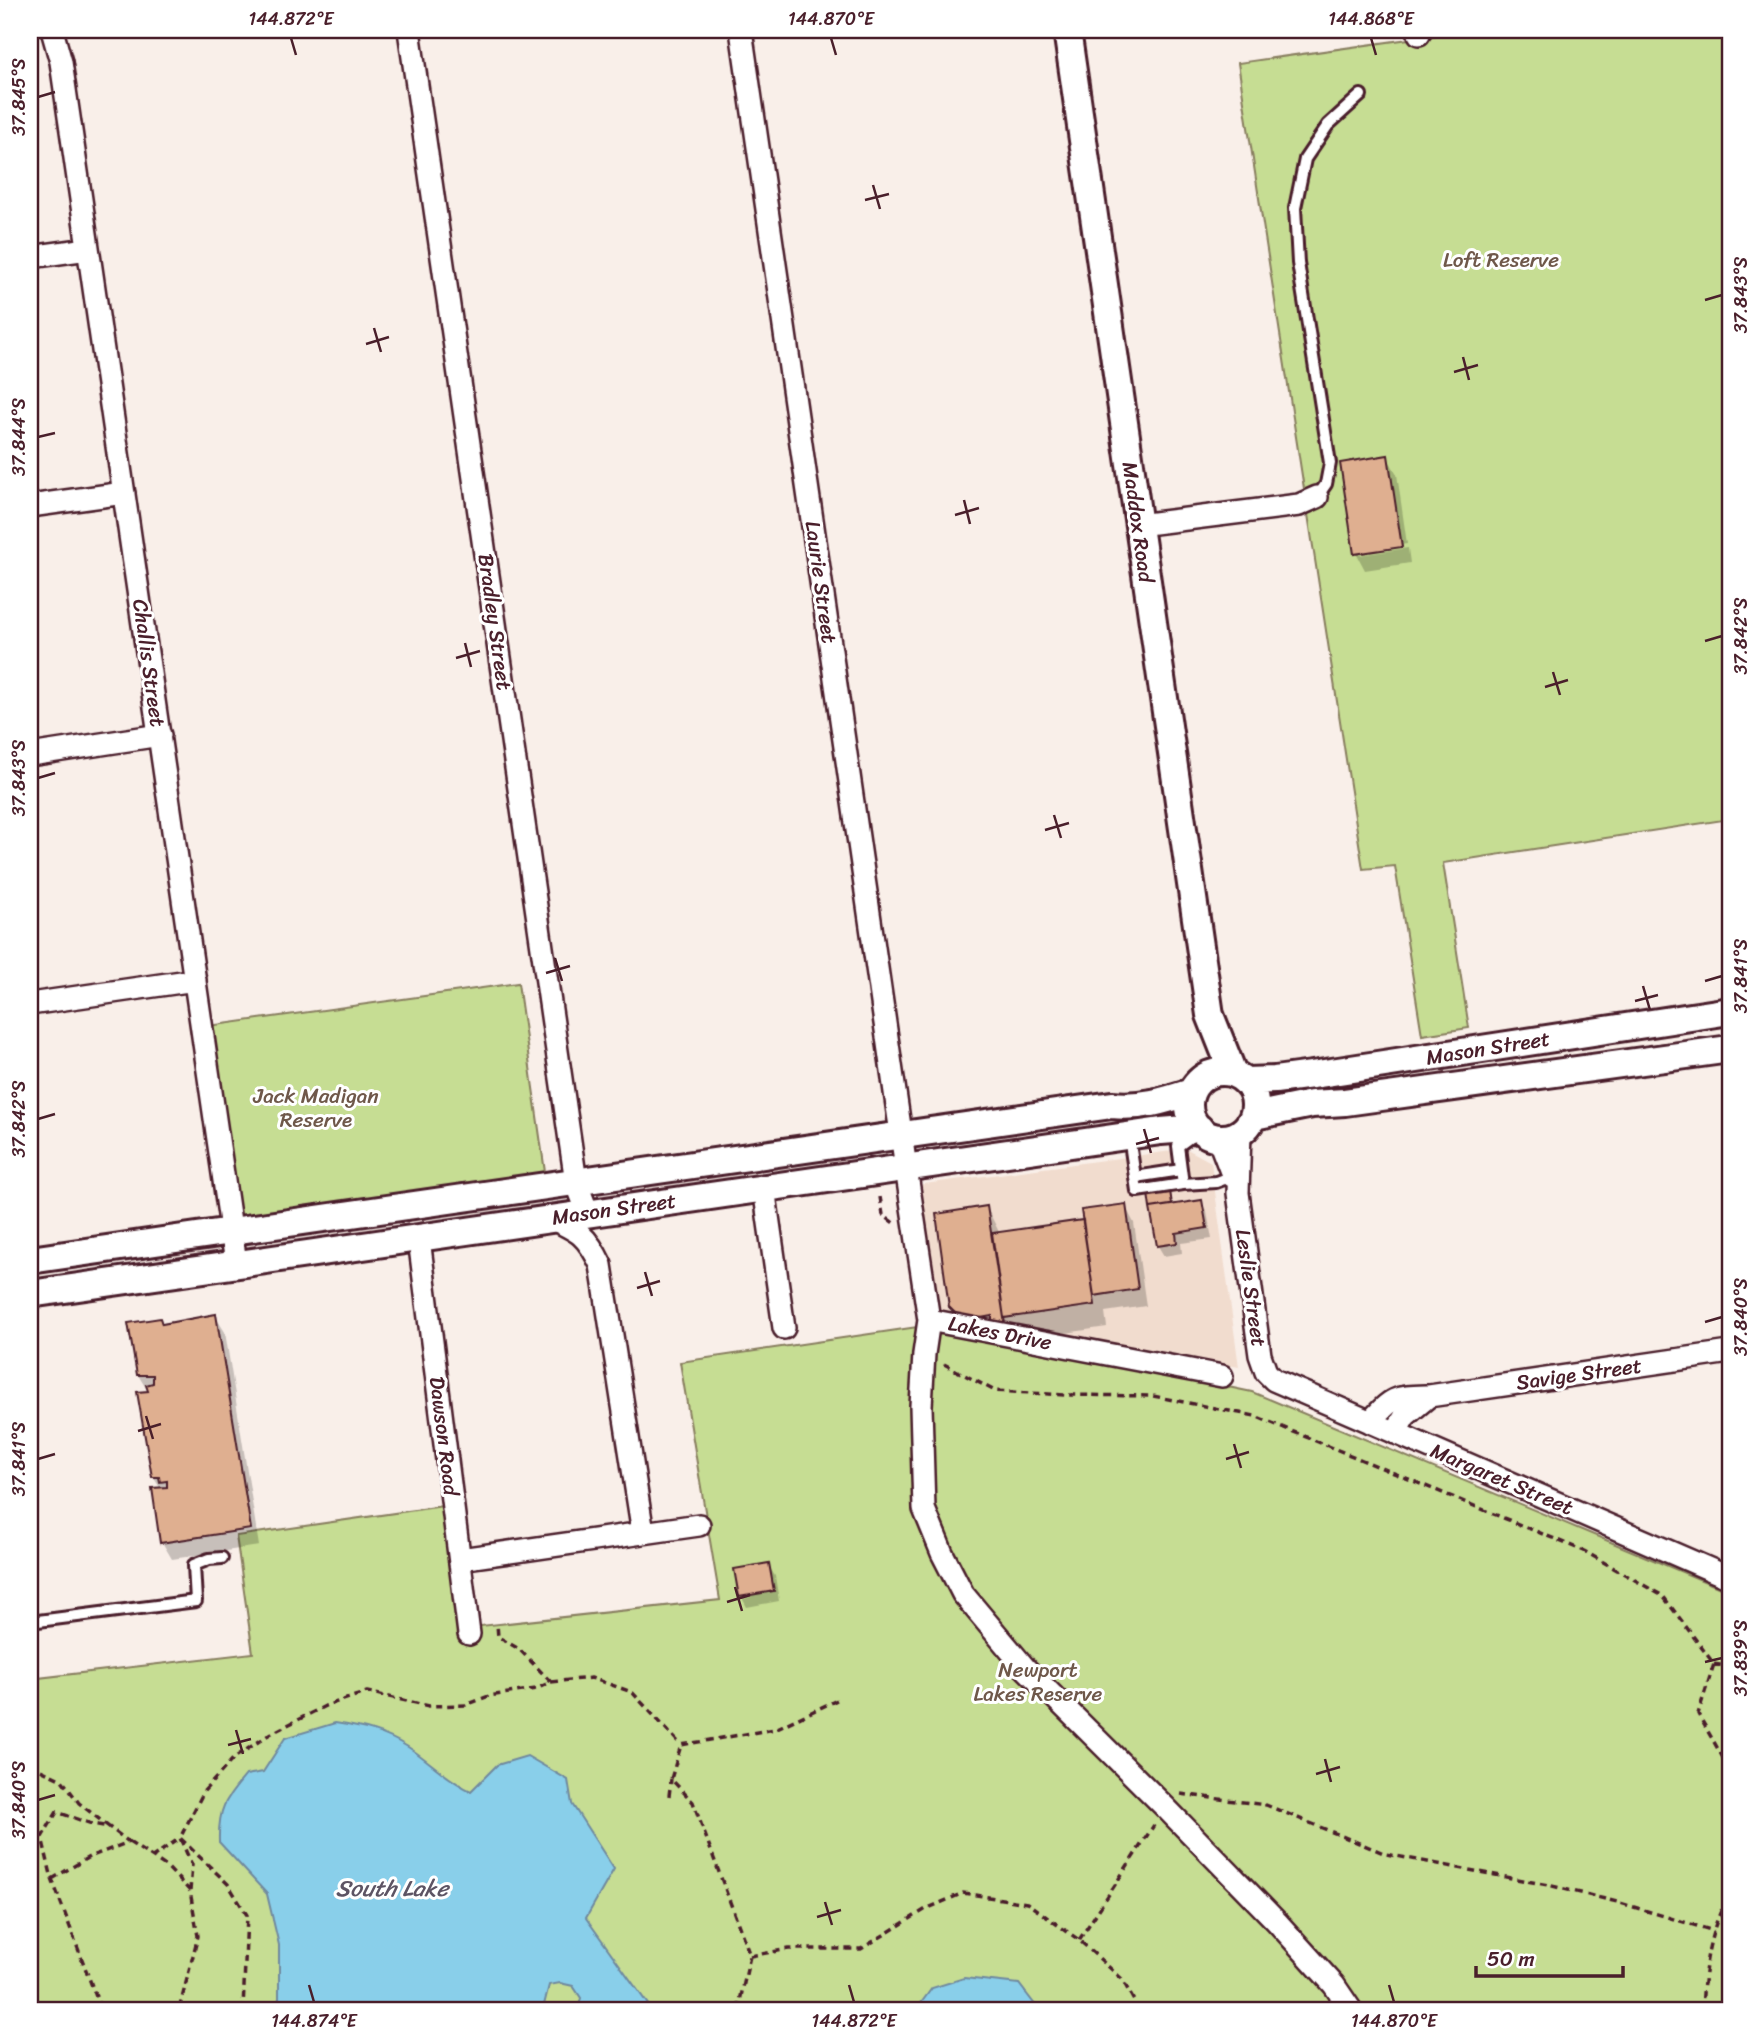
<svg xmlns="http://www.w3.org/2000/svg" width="1760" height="2040" font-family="Sriracha,sans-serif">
  <rect width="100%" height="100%" fill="#f9efe9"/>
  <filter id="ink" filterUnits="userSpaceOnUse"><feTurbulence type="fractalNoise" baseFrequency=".0143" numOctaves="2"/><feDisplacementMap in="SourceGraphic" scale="14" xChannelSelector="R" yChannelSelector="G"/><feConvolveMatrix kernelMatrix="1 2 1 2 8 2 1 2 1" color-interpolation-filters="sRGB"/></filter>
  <g filter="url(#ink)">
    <path fill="#f1dcce" d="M1187,1149L1211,1162L1239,1367L937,1316L917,1185Z"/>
    <path fill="#c6dd93" stroke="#887e5f" stroke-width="2" d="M1473,30H1730V819L1443,863L1469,1028L1422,1035L1395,866L1363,869L1238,63Z
      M518,983L545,1172L233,1217L208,1026Z
      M931,1325L1252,1392L1730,1592V2010H30V1679L253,1653L236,1536L443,1506L462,1628L720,1600L680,1362Z"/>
    <path fill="#89cfea" stroke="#70899e" stroke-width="2" d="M335,1723C362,1727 384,1732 408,1747C430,1761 447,1780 471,1791L497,1765L527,1756L568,1780L572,1804L614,1869L586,1918L649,2006L650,2010H578L581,1998L573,1986L560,1983L549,1985L544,2005L546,2010H276L279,1998V1945L267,1894L219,1842C218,1808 225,1800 246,1775L263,1772L285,1738Z
      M964,1978L1019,1984L1039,2010H981L974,2006L967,2010H916L932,1988Z"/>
    <path fill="#0003" d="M1387,457L1397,474L1407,544L1360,551V555L1408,548L1410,563L1365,570L1356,553Z
      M1147,1174L1168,1176L1173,1206L1201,1202L1207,1212L1212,1239L1181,1243L1182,1253L1164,1256L1158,1246Z
      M1125,1206L1134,1223L1146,1306L1105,1312L1107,1327L1016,1340L989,1341L974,1340L964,1330L951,1306L987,1208L1000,1234L1085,1222Z
      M215,1316L225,1332L259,1546L172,1559L162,1542L161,1489L153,1477L149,1393L138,1375L163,1326Z
      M768,1565L775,1576L779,1601L747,1607L741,1596Z"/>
    <path fill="#dfaf90" stroke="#4a1f2b" stroke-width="2" d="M1388,455L1402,547L1354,554L1340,463Z
      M1167,1169L1172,1205L1150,1208L1145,1172Z
      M1202,1200L1207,1228L1176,1233L1177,1243L1157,1246L1150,1208Z
      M1126,1204L1138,1289L1094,1296L1081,1210Z
      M987,1206L1004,1318L1005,1324L992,1322V1316L975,1319L959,1317L949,1307L936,1214Z
      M1083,1220L1095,1305L1004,1318L992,1233Z
      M216,1314L251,1529L160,1543L152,1488L167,1487V1481L160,1482L159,1477H152L137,1392L148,1391L146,1385L153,1383V1375H137L128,1323L160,1318L162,1324Z
      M769,1563L774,1591L739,1597L734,1569Z"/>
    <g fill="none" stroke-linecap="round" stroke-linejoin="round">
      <defs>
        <path id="service" d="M1317,497L1326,484L1330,463L1298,263L1295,208L1305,159L1328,125L1361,95
          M1129,1136L1137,1191L1183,1184L1216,1182L1235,1175
          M1135,1177L1181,1170
          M1183,1184L1178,1146L1193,1135
          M30,1622L196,1601L194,1565L209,1559L222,1558"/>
        <path id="minor" d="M52,30L61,62L236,1263
          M409,30L576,1182L588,1213
          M741,30L906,1168L929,1320L1222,1376
          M1419,30V34
          M30,257L88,249
          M30,506L124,493
          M1138,525L1299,505L1317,497
          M30,755L160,735
          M30,1004L195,980
          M1240,1133L1238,1193L1260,1355L1266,1372L1274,1380L1730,1578
          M1218,1138L1233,1177
          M764,1188L784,1328
          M550,1218C579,1231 587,1235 601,1265L643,1533
          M419,1239L469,1634
          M929,1320L924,1354L921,1406L924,1509L942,1553L963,1594L1025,1668L1165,1807L1277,1922L1334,1985L1351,2010
          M1370,1422C1394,1396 1393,1397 1429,1396L1730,1352
          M1395,1433L1405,1416L1429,1396
          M460,1559L699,1525"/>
        <path id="tertiary" d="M1067,30L1210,1015L1233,1073
          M1189 1105a33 33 0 1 1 66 0a33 33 0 1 1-66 0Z
          M1246,1081L1275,1080L1312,1075L1730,1011
          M1254,1116L1312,1104L1345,1102L1730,1049
          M30,1260L1112,1105C1141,1108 1164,1101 1191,1092
          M30,1294L1161,1131L1199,1128"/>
      </defs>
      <use href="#service" stroke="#4a1f2b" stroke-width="16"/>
      <use href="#minor" stroke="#4a1f2b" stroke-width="26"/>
      <use href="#tertiary" stroke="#4a1f2b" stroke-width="32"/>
      <path stroke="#4a1f2b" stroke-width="3.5" stroke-dasharray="7 5" stroke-linecap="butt" d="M880,1197L883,1215L895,1224
        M944,1364L995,1391L1066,1395L1153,1396L1255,1416L1584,1551L1663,1596L1714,1664L1698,1714L1730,1770
        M1714,1664L1730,1667
        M551,1682L591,1678L632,1692L681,1745
        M30,1765L62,1780L79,1803L109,1827L92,1824L57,1812L42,1837L52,1879L101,2010
        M1181,1794L1266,1805L1386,1854L1548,1885L1617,1902L1714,1931
        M669,1796L671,1779
        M129,1842L167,1867L190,1891L198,1936L179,2010
        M151,1858L180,1838L228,1884L247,1915L243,2010
        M52,1879L89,1857L129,1842L109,1827
        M190,1891L192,1865L180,1838L204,1791L234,1758L270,1734L325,1706L367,1692L429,1706L466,1705L489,1696L536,1689L551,1682L519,1649L498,1637L497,1624
        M1079,1940L1154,1825
        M750,1956L789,1949H861L926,1909L963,1893L1027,1903L1079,1940L1122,1979L1139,2010
        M738,2010L750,1956L693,1802L671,1779L681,1745L775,1729L837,1700
        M1702,2010C1704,1972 1708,1928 1730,1895"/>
      <use href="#service" stroke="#fff" stroke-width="10"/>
      <use href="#minor" stroke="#fff" stroke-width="21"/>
      <use href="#tertiary" stroke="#fff" stroke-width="26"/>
    </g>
  </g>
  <path fill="none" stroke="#4a1f2b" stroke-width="2.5" d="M291,38L296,55M831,38L836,55M1371,38L1376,55M38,97L55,92M873,185L880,209M865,200L889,194M1705,300L1722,295M374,328L381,352M366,344L389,337M1463,357L1469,380M1454,372L1478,365M38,437L55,433M964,500L970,524M955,515L979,508M1705,641L1722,636M465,643L471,667M456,658L480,651M1553,672L1560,695M1545,687L1568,680M38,778L55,773M1054,815L1061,838M1045,830L1069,823M555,958L562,981M546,973L570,966M1705,981L1722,976M1643,986L1650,1010M1635,1001L1658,995M38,1119L55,1114M1144,1129L1151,1153M1136,1144L1159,1138M645,1272L652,1296M637,1288L660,1281M1705,1322L1722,1317M146,1416L153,1439M138,1431L161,1424M1234,1444L1241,1468M38,1459L55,1454M1226,1459L1249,1452M735,1587L742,1611M727,1602L750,1595M1705,1662L1722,1658M236,1730L243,1754M228,1745L251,1739M1325,1759L1331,1782M1316,1774L1340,1767M38,1800L55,1795M825,1902L832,1925M817,1917L841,1910M309,1985L314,2002M849,1985L854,2002M1389,1985L1394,2002"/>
  <g text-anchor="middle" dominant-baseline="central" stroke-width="6" stroke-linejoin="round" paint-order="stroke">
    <g font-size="21" fill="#6f584a" stroke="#fff">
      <text x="1501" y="260">Loft Reserve</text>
      <text x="316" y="1096">Jack Madigan<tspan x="316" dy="24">Reserve</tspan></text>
      <text x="1038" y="1670">Newport<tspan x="1038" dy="24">Lakes Reserve</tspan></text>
    </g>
    <g font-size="21" fill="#4a1f2b" stroke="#fff">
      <text transform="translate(1138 522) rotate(82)">Maddox Road</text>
      <text transform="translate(821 582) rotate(82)">Laurie Street</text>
      <text transform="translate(495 622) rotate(82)">Bradley Street</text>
      <text transform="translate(149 663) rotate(82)">Challis Street</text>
      <text transform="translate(1488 1048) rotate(-9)">Mason Street</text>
      <text transform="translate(614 1209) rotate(-8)">Mason Street</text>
      <text transform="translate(1251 1288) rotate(82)">Leslie Street</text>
      <text transform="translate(1000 1333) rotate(11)">Lakes Drive</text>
      <text transform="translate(1579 1374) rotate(-8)">Savige Street</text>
      <text transform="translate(444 1436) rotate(83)">Dawson Road</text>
      <text transform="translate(1502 1479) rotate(23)">Margaret Street</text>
    </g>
    <g font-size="23" font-style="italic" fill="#5d5464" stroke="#fff">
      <text x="392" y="1888">South Lake</text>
    </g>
  </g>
  <rect width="1760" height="2040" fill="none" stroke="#fff" stroke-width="77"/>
  <path d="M1476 1966v10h147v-10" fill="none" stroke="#4a1f2b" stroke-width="3.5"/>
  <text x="1487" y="1966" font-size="21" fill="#4a1f2b" stroke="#ffffff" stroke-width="5" paint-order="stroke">50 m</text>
  <rect x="38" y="38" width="1684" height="1964" fill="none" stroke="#4a1f2b" stroke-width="2.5"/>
  <g font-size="18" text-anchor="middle" fill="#4a1f2b">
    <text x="291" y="25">144.872°E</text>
    <text x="831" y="25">144.870°E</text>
    <text x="1371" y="25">144.868°E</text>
    <text transform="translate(19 97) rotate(-90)" y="6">37.845°S</text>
    <text transform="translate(1741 295) rotate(-90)" y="6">37.843°S</text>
    <text transform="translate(19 437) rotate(-90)" y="6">37.844°S</text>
    <text transform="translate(1741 636) rotate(-90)" y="6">37.842°S</text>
    <text transform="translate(19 778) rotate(-90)" y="6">37.843°S</text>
    <text transform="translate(1741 976) rotate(-90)" y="6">37.841°S</text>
    <text transform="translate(19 1119) rotate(-90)" y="6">37.842°S</text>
    <text transform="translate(1741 1317) rotate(-90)" y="6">37.840°S</text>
    <text transform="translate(19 1459) rotate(-90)" y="6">37.841°S</text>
    <text transform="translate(1741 1658) rotate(-90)" y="6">37.839°S</text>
    <text transform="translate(19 1800) rotate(-90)" y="6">37.840°S</text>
    <text x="314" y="2027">144.874°E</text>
    <text x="854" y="2027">144.872°E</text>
    <text x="1394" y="2027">144.870°E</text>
  </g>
</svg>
